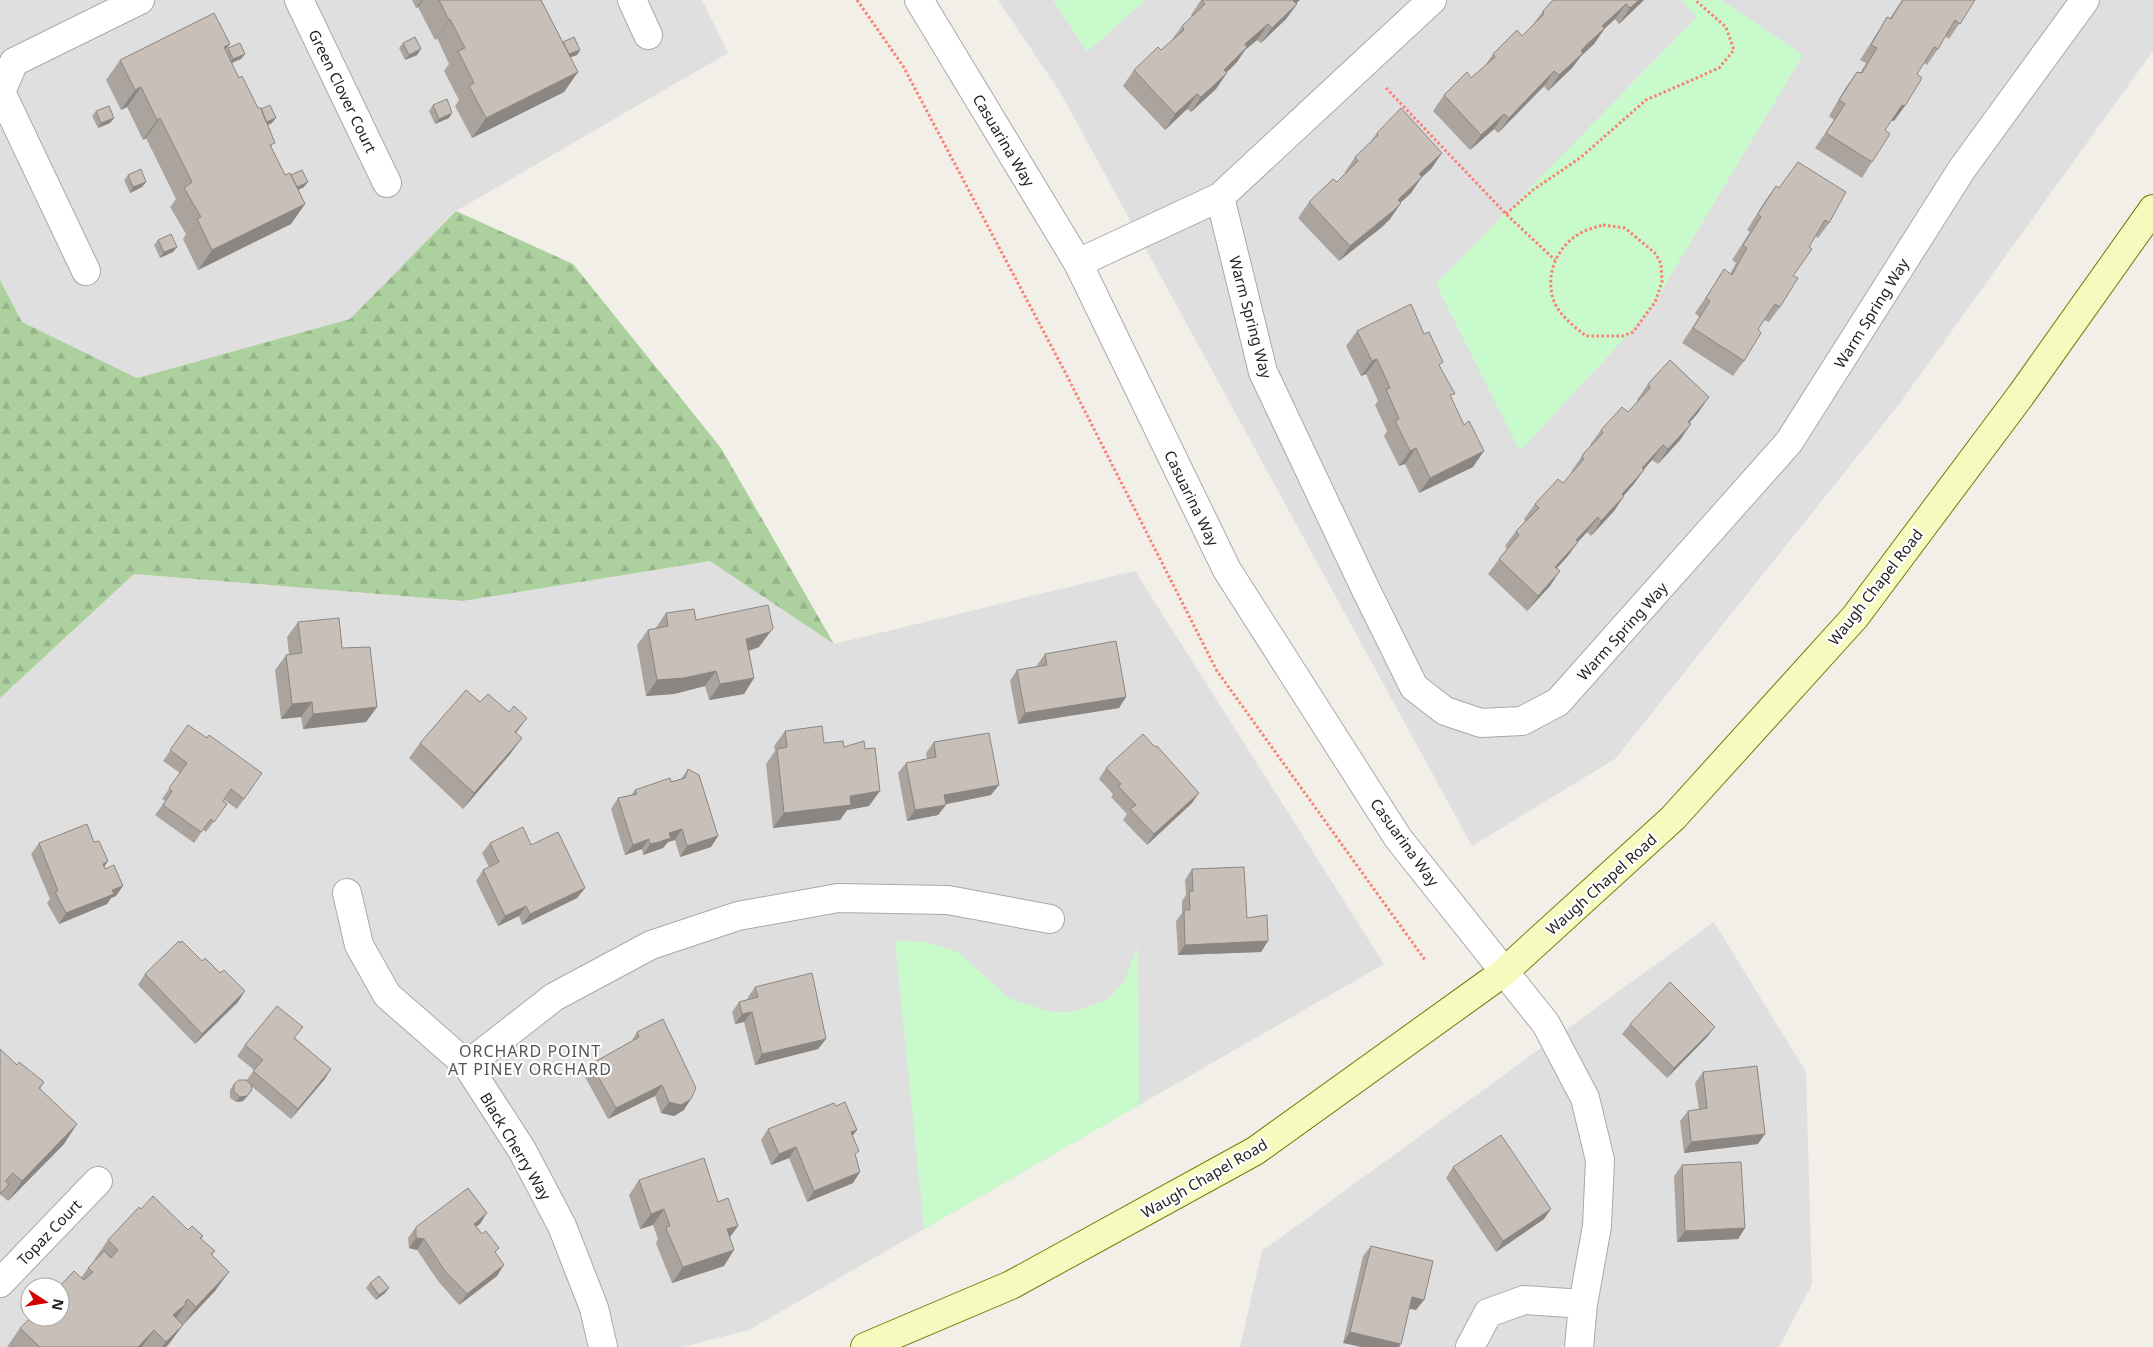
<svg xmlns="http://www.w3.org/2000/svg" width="2153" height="1347" font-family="'Noto Sans',sans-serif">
  <defs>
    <pattern id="forest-firs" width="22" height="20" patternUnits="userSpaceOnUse" patternTransform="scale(1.25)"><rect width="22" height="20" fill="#add19e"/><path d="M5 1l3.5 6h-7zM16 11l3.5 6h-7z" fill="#95b388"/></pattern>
  </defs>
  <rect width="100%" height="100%" fill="#f2efe9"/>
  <path fill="#e0dfdf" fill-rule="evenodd" d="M0,0H702L728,53L456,211L350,319L137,378L22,322L0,280Z
    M998,0H2153V51L1897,407L1615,759L1472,846L1060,92Z
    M710,561L834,644L1135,571L1384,964L749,1330L682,1347H0V698L134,574L463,601ZM30,1287H60V1317H30Z
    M1714,922L1806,1072L1812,1284L1779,1347H1240L1262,1251Z"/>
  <path fill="url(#forest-firs)" d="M456,211L573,264L721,448L834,644L710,561L463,601L134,574L0,698V280L22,322L137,378L350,319Z"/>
  <path fill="#c8facc" d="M1053,0H1145L1087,52Z
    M1681,0H1721L1803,55L1648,313L1520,451L1436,284L1697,17Z
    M895,940L927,942L958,952L1009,998L1051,1012H1072L1108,999L1124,982L1138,946L1139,1105L924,1229Z"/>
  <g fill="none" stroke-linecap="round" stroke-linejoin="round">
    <defs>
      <path id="street" d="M299,0L387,183
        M632,0L648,35
        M919,0L1078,263L1227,570L1398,838L1546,1024L1585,1098L1600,1160L1597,1226L1583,1304L1579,1347
        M1220,197L1263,372L1366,590L1414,687L1445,711L1481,723L1522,721L1558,702L1789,442L1962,169L2085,0
        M1078,263L1220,197L1432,0
        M86,271L1,92L14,62L140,0
        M347,893L359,945L387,995L467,1065L522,1150L562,1226L594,1308L603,1347
        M467,1065L554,997L651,945L738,916L838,898L948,900L1050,919
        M0,1283L98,1181
        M1470,1347L1488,1313L1524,1300L1583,1304"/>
      <path id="secondary" d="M865,1347L1011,1285L1255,1151L1504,972L1673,818L1855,617L2021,395L2153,209"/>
    </defs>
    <use href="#street" stroke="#a9a9a9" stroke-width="30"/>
    <use href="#secondary" stroke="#707d05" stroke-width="30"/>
    <path stroke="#fa8072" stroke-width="3" stroke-dasharray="2.5 2.5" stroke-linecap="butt" d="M857,0L903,66L1065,372L1217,671L1425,960
      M1386,88L1506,214L1555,260
      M1506,214L1533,190L1580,158L1646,100L1719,68L1734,50L1726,27L1695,0
      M1603,225L1625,228L1656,254L1661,264L1662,282L1655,302L1633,332L1622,336H1586C1577,329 1567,321 1560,312C1540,285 1554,244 1585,231C1591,228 1597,227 1603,225Z"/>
    <use href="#street" stroke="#fff" stroke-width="28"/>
    <use href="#secondary" stroke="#f7fabf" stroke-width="28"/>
  </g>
  <path fill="#aba49e" d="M412,0H541L563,42L580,50L577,55L570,57L578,72L564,92L472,138L455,106L459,100L444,71L449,64L437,38L435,40L418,7L416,8Z
    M1201,0L1297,4L1286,19L1261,43L1257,40L1245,50L1237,62L1226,73L1216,89L1191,112L1187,109L1165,130L1123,86L1134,70L1161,50L1171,41L1182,26L1192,17L1191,15Z
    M1902,0H1975L1949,39L1945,36L1938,49L1927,65L1924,63L1917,74L1894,121L1891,120L1885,130L1872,162L1862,178L1815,148L1834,120L1829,116L1846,87L1857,72L1860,73L1866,63L1860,60L1877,33L1887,17L1890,18Z
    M1643,1L1619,24L1615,19L1605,28L1594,44L1581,56L1572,68L1548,91L1544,86L1498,133L1494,129L1470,150L1433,111L1444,95L1471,78L1484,67L1493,54L1522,36L1532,26L1543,11Z
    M403,43L421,49L417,55L405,60L399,48Z
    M228,48L241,59L232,63L239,78L258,108L272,123L268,125L272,148L285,175H291L304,187L298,190L305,204L291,224L198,270L183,239L186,234L170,207L176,199L146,138L143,140L127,107L121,110L106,80L120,60L225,50L226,51Z
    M433,105L452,113L449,118L435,124L429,111Z
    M96,111L114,118L110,123L98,128L92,116Z
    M1377,133L1442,153L1431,169L1421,177L1411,193L1400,203H1401L1390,219L1382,227L1339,261L1298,218L1309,202L1337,182L1345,173V172L1355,157L1368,145Z
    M128,175L146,182L142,187L130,193L124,180Z
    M1776,186L1829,223L1818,238L1815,236L1793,276L1780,307L1769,322L1764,320L1758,329L1744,361L1733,376L1682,343L1699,317L1695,313L1714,285L1724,269L1730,274L1736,263L1732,260L1750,232L1747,230L1765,201Z
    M158,240L177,247L173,252L160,258L154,245Z
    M1357,331L1424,334L1440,367L1451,398L1473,467L1419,493L1405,464L1399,466L1384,436L1387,431L1375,405L1378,401L1366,374L1361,376L1346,346Z
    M1648,384L1698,413L1689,423L1680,440L1658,464L1652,460L1644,470L1633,485L1624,495V496L1614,511L1591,536L1587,532L1578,542L1567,557L1557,568L1550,586L1527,611L1488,574L1499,559L1507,549L1505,546L1516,531L1525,521L1524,519L1535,504L1563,483L1572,473L1571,472L1584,453L1591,446L1590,445L1601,430L1628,412L1638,401L1637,400Z
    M666,613L696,620L773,628L759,647L749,651L754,678L744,694L709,700L705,686L674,694L646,696L637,645L648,630L655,629Z
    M298,622L342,648L377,707L366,722L303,729L301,717L281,719L275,670L286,655L289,654L287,637Z
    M1045,654L1126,697L1119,708L1018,724L1010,681L1017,670L1038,666L1037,665Z
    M188,725L207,738L262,773L237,809L224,800L223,801L227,804L206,832L203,830L194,843L155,815L165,801L162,799L180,773L163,761Z
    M785,731L824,743L869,806L847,810L840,820L773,828L766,764L775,751L774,746Z
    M516,733L511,753L463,809L409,758L420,743Z
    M934,742L991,795L946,804L938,815L907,821L898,773L906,763L927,759L926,753Z
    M1106,768L1192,803L1147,845L1123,820L1127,814L1111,797L1113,794L1099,779Z
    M688,769L718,836L711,847L680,857L675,840L668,842L663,848L651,852L643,855L642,849L625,855L611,809L618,798L631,795L635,790L681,779Z
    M39,843L104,867L116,896L111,898L107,904L59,924L47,903L50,899L31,854Z
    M490,843L531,845L585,888L577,898L522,925L519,916L498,926L476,881L483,870L489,867L482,853Z
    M1192,869L1247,918L1268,941L1261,952L1178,955L1176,921L1182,913V901L1186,895L1185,880Z
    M145,974L238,1002L195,1044L138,985Z
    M755,987L826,1039L818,1049L755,1065L744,1022L735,1024L732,1012L739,1002L748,999V997Z
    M1630,1024L1707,1037L1667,1078L1622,1034Z
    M637,1032L684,1110L674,1116L661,1113L655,1096L608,1119L584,1075L591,1064L631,1042Z
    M295,1038L331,1069L324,1080L291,1119L251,1086L248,1096L243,1101L236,1102L230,1098V1090L234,1084L246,1081L254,1070L237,1056L245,1045Z
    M17,1065L44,1082L40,1089L64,1144L8,1201L1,1195L0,1196Z
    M1703,1072L1758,1144L1684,1153L1680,1121L1688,1111L1699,1110L1695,1083Z
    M768,1129L852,1136L855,1156L853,1183L807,1202L789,1158L771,1165L761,1140Z
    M1682,1165L1745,1228L1738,1239L1677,1242L1674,1176Z
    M1453,1167L1544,1219L1496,1252L1446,1178Z
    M639,1180L718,1202L738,1226L730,1237L724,1266L672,1283L657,1246L656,1243L658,1239L653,1225L640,1229L629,1195Z
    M141,1209L203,1236L201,1239L215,1251L212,1255L215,1291L182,1326L166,1347H7L20,1328L81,1278L88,1268L95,1260H94L108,1240Z
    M480,1224L476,1226L496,1253L497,1276L459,1305L438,1281L417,1250L409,1248L408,1238L416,1227Z
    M1371,1246L1416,1310L1409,1309L1343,1343L1363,1256Z
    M370,1283L389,1288L385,1293L376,1300L366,1288Z"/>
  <path fill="#8b8681" d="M422,0H423L418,7L416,8Z
    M1294,0H1300L1282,16Z
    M1639,0H1644L1619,24L1630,8Z
    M1297,4L1286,19L1261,43L1272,28Z
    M1626,4L1615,19L1591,41L1602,26Z
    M450,19L437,38L435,40L449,20Z
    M1268,24L1257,40L1245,50L1237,62L1213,86L1224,70L1245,44Z
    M1605,28L1594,44L1581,56L1572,68L1548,91L1559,75L1581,51Z
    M230,44L216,64L224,47Z
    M421,49L417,55L405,60L409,55Z
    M580,50L577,55L563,60L567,55Z
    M245,54L241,59L229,64L233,59Z
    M1554,71L1544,86L1498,133L1509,118Z
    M578,72L564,92L472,138L486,118Z
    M1227,73L1216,89L1191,112L1201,97Z
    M141,87L127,107L121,110L135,90Z
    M1197,94L1187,109L1165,130L1175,114Z
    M1902,105L1905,106L1894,121L1891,120Z
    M452,113L449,118L435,124L439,119Z
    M1504,114L1494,129L1470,150L1481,135Z
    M114,118L110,123L98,128L101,123Z
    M160,118L146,138L143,140L157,120Z
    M276,118L272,123L259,129L263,123Z
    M1442,153L1431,169L1408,190L1419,174Z
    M1422,177L1411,193L1387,215L1398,200Z
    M146,182L142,187L130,193L133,187Z
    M308,182L304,187L292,193L295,188Z
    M1401,203L1390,219L1382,227L1339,261L1350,246Z
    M305,204L291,224L198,270L212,250Z
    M177,247L173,252L160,258L164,252Z
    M1377,359L1366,374L1361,376L1372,361Z
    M1709,397L1698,413L1677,437L1688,422Z
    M1691,424L1680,440L1658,464L1668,449Z
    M1663,445L1652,460L1631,483L1642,468Z
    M1416,448L1405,464L1399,466L1410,451Z
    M1484,451L1473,467L1419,493L1430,478Z
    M1644,470L1633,485L1612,509L1622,494Z
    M1624,496L1614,511L1591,536L1601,521Z
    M1598,517L1587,532L1565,556L1576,540Z
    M1578,542L1567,557L1544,582L1555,567Z
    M1560,571L1550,586L1527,611L1538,596Z
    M773,628L759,647L736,655L746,639Z
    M716,671L705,686L674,694L646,696L657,680Z
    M754,678L744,694L709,700L720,684Z
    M1126,697L1119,708L1018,724L1025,713Z
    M312,702L301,717L281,719L292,704Z
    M377,707L366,722L303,729L313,714Z
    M527,718L516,733L515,732Z
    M522,738L511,753L463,809L474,793Z
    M999,785L991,795L937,806L944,795Z
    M880,791L869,806L847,810L840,820L773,828L784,813L850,796Z
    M1199,793L1192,803L1147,845L1154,834Z
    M946,805L938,815L907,821L915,810Z
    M682,829L675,840L668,842L663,848L643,855L650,844L669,833Z
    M718,836L711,847L680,857L687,846Z
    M649,839L642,849L625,855L633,845Z
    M108,861L101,872L103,864Z
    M123,886L116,896L111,898L107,904L59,924L66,913L112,890Z
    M585,888L577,898L522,925L530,914Z
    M526,906L519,916L498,926L505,916Z
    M1268,941L1261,952L1178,955L1185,945Z
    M245,991L238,1002L195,1044L202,1034Z
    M752,1012L744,1022L735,1024L742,1014Z
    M1715,1027L1707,1037L1667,1078L1674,1068Z
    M826,1039L818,1049L755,1065L762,1054Z
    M331,1069L324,1080L291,1119L298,1109Z
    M662,1085L655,1096L608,1119L616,1108Z
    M252,1090L243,1101L236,1102L240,1097Z
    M691,1099L684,1110L674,1116L661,1113L669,1102Z
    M77,1124L64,1144L8,1201L22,1181Z
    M857,1130L849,1141L851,1132Z
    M1765,1134L1758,1144L1684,1153L1691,1142Z
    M796,1147L789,1158L771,1165L779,1154Z
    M860,1172L853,1183L807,1202L814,1191Z
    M664,1209L653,1225L640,1229L651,1214Z
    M1551,1209L1544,1219L1496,1252L1503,1241Z
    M487,1213L480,1224L466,1234L474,1224Z
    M738,1226L727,1241V1229Z
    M1745,1228L1738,1239L1677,1242L1685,1231Z
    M416,1238L424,1239L417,1250L409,1248Z
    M734,1250L724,1266L672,1283L683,1267Z
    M504,1265L497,1276L459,1305L467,1294Z
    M229,1272L215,1291L182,1326L196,1307Z
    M389,1288L385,1293L376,1300L379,1295Z
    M1412,1297L1424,1300L1416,1310L1405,1307Z
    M188,1299L182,1308L186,1304L172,1324L173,1315Z
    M183,1325L169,1344L166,1347H162L166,1342Z
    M154,1330L142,1347H138Z
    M1350,1332L1401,1344L1399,1347H1361L1343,1343Z"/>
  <path fill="#c7bfb8" stroke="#8b8681" d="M439,0H541L578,72L486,118L469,86L474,83L458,51L465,48L450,19L449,20Z
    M1202,0H1294L1293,1L1297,4L1272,28L1268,24L1245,44L1247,47L1224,70L1227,73L1201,97L1197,94L1175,114L1134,70L1158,47L1161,50L1184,30L1182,26L1205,4Z
    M1553,0H1639L1630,8L1626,4L1602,26L1605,28L1586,45L1581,51L1583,53L1559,75L1554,71L1509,118L1504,114L1481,135L1444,95L1467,72L1471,78L1495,57L1493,54L1517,30L1522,36L1544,14L1543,11Z
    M1903,0H1975L1960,24L1955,20L1938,49L1934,47L1917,74L1922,78L1905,106L1902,105L1885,130L1890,134L1872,162L1826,133L1845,104L1839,100L1857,72L1862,73L1877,48L1871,45L1887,17L1891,19Z
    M214,13L230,44L224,47L239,78L242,76L258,108H261L275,143L270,145L285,175L290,173L305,204L212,250L197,219L201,217L184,188L192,182L160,118L157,120L141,87L135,90L120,60Z
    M415,37L421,49L409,55L403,43Z
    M574,37L580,50L569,54L563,42Z
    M240,43L245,54L233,59L228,48Z
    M447,99L452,113L439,119L433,105Z
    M270,105L276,118L266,122L261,109Z
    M109,106L114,118L101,123L96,111Z
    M1401,108L1442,153L1419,174L1422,177L1398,200L1401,203L1393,211L1350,246L1309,202L1333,179L1337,182L1358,161L1355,157L1378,135L1377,133Z
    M1798,162L1846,192L1829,223L1825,220L1809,247L1812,249L1793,276L1798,278L1780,307L1775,304L1758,329L1761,333L1744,361L1693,328L1710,301L1706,298L1724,269L1732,275L1747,248L1743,245L1761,217L1758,214L1761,209L1776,186L1779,188Z
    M141,169L146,182L133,187L128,175Z
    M302,170L308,182L297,187L291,175Z
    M171,234L177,247L164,252L158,240Z
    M1411,304L1424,334L1429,332L1443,362L1439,365L1455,394L1450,395L1464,425L1469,421L1484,451L1430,478L1416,448L1410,451L1395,421L1399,419L1386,389L1390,388L1377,359L1372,361L1357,331Z
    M1670,360L1709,397L1688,422L1691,424L1668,449L1663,445L1642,468L1644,470L1622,494L1624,496L1601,521L1598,517L1576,540L1578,542L1555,567L1560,571L1538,596L1499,559L1519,535L1516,531L1539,508L1535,504L1558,479L1563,483L1584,459L1582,457L1584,453L1603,433L1601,430L1622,407L1628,412L1650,388L1648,384Z
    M768,605L773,628L770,632L746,639L754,678L720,684L716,671L684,678L657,680L648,630L668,626L666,613L694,609L696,620Z
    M339,618L342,648L370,647L377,707L313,714L312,702L292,704L286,655L302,653L298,622Z
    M1116,641L1126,697L1025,713L1017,670L1047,665L1045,654Z
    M466,690L480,702L488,694L509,712L514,706L527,718L515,732L522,738L474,793L420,743Z
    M188,725L207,738L209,735L262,773L244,799L231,789L223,801L227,804L214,822L211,819L201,832L163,805L172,791L169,788L187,763L170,750Z
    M822,726L824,743L843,741L844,747L864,741L865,749L875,748L880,791L850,796L851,805L784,813L777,749L787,747L785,731Z
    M989,733L999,785L944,795L946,805L915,810L906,763L936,757L934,742Z
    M1143,734L1155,747L1157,746L1199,793L1154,834L1130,809L1136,805L1118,786L1121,784L1106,768Z
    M688,769L699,775L718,836L687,846L682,829L669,833L671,838L659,842L650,844L649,839L633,845L618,798L637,794L635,790L670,778L671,782L685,778Z
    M87,824L94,842L99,841L108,861L103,864L105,869L114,865L123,886L112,890L114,894L66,913L55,892L58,891L39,843Z
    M523,827L531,845L558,832L585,888L530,914L526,906L505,916L483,870L499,862L490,843Z
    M1244,867L1247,918L1267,915L1268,941L1185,945L1184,910H1190L1189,891H1193L1192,869Z
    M179,941L180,943L182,941L202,961L205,958L220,973L224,970L245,991L202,1034L145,974Z
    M812,973L826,1039L762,1054L752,1012L742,1014L739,1002L758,997L755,987Z
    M1670,982L1715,1027L1674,1068L1630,1024Z
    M277,1006L303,1027L294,1038L331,1069L298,1109L253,1071L263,1060L245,1045Z
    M663,1019L696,1088L691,1099L681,1105L669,1102L662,1085L616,1108L591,1064L639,1037L637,1032Z
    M0,1049L17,1065L19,1062L44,1082L39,1088L77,1124L22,1181L13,1173L5,1181L9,1184L0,1194Z
    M1757,1066L1765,1134L1691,1142L1688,1111L1707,1108L1703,1072Z
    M239,1080H246L251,1084L252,1090L247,1096L240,1097L234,1092V1084Z
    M845,1102L857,1130L851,1132L859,1151L855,1154L860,1172L814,1191L796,1147L779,1154L768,1129L834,1103L836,1106Z
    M1501,1135L1551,1209L1503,1241L1453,1167Z
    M704,1158L718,1202L728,1198L738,1226L727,1229L734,1250L683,1267L667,1231L666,1227L670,1226L664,1209L651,1214L639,1180Z
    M1741,1162L1745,1228L1685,1231L1682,1165Z
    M468,1188L487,1213L474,1224L482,1234L486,1231L499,1248L495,1252L504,1265L467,1294L445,1271L424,1239L416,1238V1227Z
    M153,1196L188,1230L192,1226L201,1234L203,1236L200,1238L215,1251L211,1254L229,1272L196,1307L188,1299L185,1302L186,1304L173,1315L183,1325L166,1342L154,1330L138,1347H40L20,1328L31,1317H60V1287H59L74,1271L84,1280L93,1272L88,1268L104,1251L111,1258L118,1250L108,1240L139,1207L141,1209Z
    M1371,1246L1433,1261L1424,1300L1412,1297L1401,1344L1350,1332Z
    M379,1276L389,1288L379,1295L370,1283Z"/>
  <g text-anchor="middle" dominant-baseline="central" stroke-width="4.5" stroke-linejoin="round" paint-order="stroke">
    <g font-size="15" fill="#222" stroke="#fff">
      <text transform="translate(343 91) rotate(64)">Green Clover Court</text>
      <text transform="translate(1004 140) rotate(59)">Casuarina Way</text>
      <text transform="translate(1871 313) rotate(-58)">Warm Spring Way</text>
      <text transform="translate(1251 317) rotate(75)">Warm Spring Way</text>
      <text transform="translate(1192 498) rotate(64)">Casuarina Way</text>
      <text transform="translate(1875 587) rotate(-52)">Waugh Chapel Road</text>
      <text transform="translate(1622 631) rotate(-48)">Warm Spring Way</text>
      <text transform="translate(1405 842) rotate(54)">Casuarina Way</text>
      <text transform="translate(1601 884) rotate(-42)">Waugh Chapel Road</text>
      <text transform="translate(516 1146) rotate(59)">Black Cherry Way</text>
      <text transform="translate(1204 1178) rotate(-30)">Waugh Chapel Road</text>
      <text transform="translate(49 1232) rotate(-46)">Topaz Court</text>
    </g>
    <g font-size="16" letter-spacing="1" fill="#555" stroke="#fff">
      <text x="530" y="1051">ORCHARD POINT<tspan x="530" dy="18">AT PINEY ORCHARD</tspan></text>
    </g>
  </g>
  <g transform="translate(45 1302) rotate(102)"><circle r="24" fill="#ffffff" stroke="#a7a7a7"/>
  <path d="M0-4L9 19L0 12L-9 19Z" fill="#d40000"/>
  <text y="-8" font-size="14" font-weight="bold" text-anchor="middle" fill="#222222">N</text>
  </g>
</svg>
